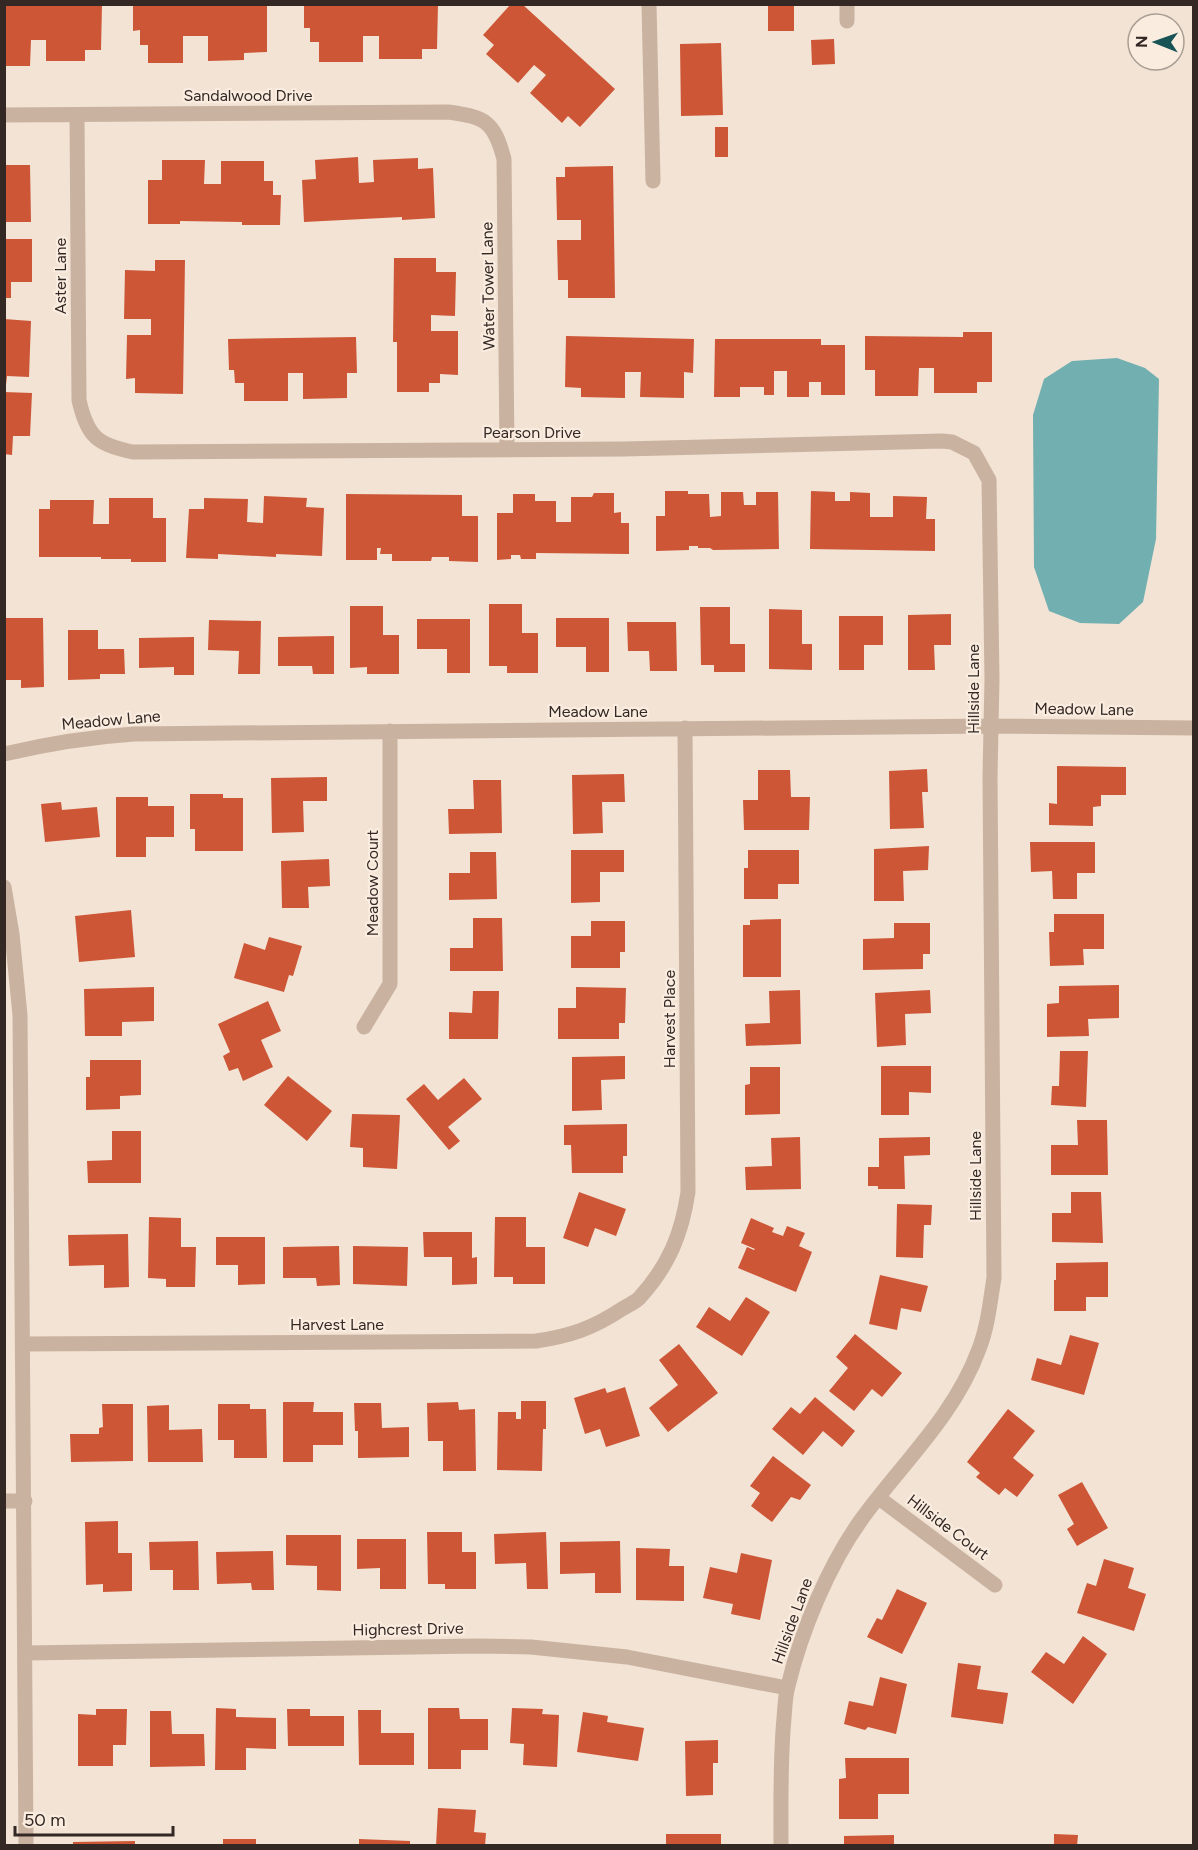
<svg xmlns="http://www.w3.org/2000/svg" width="1198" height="1850" font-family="Figtree,sans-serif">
  <rect width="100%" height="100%" fill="#f2e3d4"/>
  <path fill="#72afb0" d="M1117,358L1145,368L1159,379L1156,539L1143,602L1119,624L1080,623L1049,611L1034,567L1033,415L1044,379L1072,361Z"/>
  <path fill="#cd5637" d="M102,4L101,50H85V61H46V40H31L30,66H4V5Z
    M133,4H267V52L244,53V60L208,61V36H183V63H148V45H140V30L133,31Z
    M304,4H438L437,49H422V59H379V36H363V62H319V42H310V28H304Z
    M511,4H522L615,89L580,127L568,116L562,123L530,93L546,75L534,65L518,83L486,54L494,45L483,35Z
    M768,4H794V31H768Z
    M834,39L835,64L812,65L811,40Z
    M721,43L723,115L681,116L680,44Z
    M715,127H728V157H715Z
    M358,157L359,183L374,182L373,160L418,158V169L433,168L435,218L402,220V217L304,222L302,180L316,179L315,160Z
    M162,160H205L204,184H221V161H264V181H273V195H281L280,225H242V222L180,221V224H148V180H162Z
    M4,165H30L31,222H4Z
    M613,166L615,298H568V280H558L557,240H581V220H557L556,177H565V167Z
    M4,239H32V282H11V298H4Z
    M394,258H436V272H456L455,316L431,315V331H458V375L440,374V383H429V392H397V342H393Z
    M155,260H185L183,394L135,393V378L126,379L127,335H151V319H124L125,270L155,271Z
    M4,319L31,321L29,377L7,376L6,385H4Z
    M963,332H992V382H977V393H934V368H919L918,396H875V370H865V336L963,337Z
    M566,336L694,339L693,373L684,372V398L640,397L641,372H625V398L581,397V388L565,387Z
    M356,337L357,373H347V398L303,399V373H288V401H244V383H235L234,370H229L228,339Z
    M715,339H821V345H845V395H821V382H809V397H787V371H774V395H764V387H740V397H714Z
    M4,392L32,393L30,436H13L12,455L4,454Z
    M665,491H688V494H709L710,517L721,516V492H743L744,505H756V492H778L779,549L713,550L710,548H698V546H689V550L656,551V516H665Z
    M811,491L835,492V501H850V492L870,493V517H893V496L927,497L926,519H935V551L810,549Z
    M594,493H614V513L621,512V523H629V554L536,553V559H521L520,555H511V559L497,560V513H513V494H535V501H556V522H571V497H592Z
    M346,494L462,495V516H478V562L449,561V557H432L431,561H392V554H380L381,548H377V560H346Z
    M264,496L307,498L306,507L324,508L322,556L276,554V557L218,554V559L186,558L189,509H204V498L248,499L247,522L263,523Z
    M109,498H153V518H166V562H131V559H101V557H39V509H50V500H94L93,524H109Z
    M489,604H522V633H538V673H507V666H489Z
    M350,606H383V635H399V674H367V667L350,668Z
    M700,607H730V644H745V672H714V665H701Z
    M769,609L802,610V644H812V670L769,669Z
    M951,614V645H934L935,670H908V615Z
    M839,616H883V645H864V670H839Z
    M4,618H43L44,687L21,688V680H4Z
    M556,618H609V672H586V647H556Z
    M417,619H470V673H447V649H417Z
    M209,620L261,621L260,674H238L239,651L208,650Z
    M627,622H676L677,671H650L649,651H628Z
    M68,630H98V649H124L125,674H100V679L68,680Z
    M334,636V674H313L312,666H278V637Z
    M194,637V675H174V667L139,668V638Z
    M1057,766L1126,767V795H1101V806L1093,807V826L1049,825V803L1057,804Z
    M927,769L928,792H922L924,828L890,829L889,771Z
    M758,770H790L791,797H810L809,830H744L743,800H758Z
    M624,774L625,802H602L603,833L573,834L572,775Z
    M327,777V801H303L304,832L272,833L271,778Z
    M473,780H501L502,833L449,834L448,809H474Z
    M190,794H223V798H243V851H195V829H190Z
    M116,797H148V806H174V837H146V857H116Z
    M61,802L62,810L97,807L100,837L45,842L41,804Z
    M1030,842H1095V873H1077V899H1053L1052,871L1031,872Z
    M929,846L928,870L903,871L904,901H874V849Z
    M571,850H624V872H600V902L571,903Z
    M748,850H799V884H778V899H744V868H748Z
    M470,852H496L497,899L449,900V873H470Z
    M329,859L330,886L308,887L309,908H282L281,861Z
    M131,910L135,957L79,962L75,916Z
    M1054,914H1104V949H1083L1084,965L1050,966L1049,932H1054Z
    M473,918H502L503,971H450V948H473Z
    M781,919V977H743V925H750V920Z
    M591,921H625V952H620V968H571V936H591Z
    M894,923H930V954H923V969L863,970V939L894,938Z
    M269,937L302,946L293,976L289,975L284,992L234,978L244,943L265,950Z
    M1119,985V1018L1088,1019L1089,1036L1047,1037V1004L1059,1003V986Z
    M154,987V1021L122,1022V1036H85L84,989Z
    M576,987L626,988L625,1023H619V1039H558V1008H576Z
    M800,990L801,1044L746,1046L745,1024L770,1023L769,991Z
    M930,990L931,1013L905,1014L906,1045L877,1047L875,993Z
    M473,991H499L498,1039H449V1012L472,1013Z
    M268,1001L281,1031L261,1040L273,1067L243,1081L238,1068L229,1071L223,1056L230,1052L218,1024Z
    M1060,1051H1088L1086,1107L1051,1105L1052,1086H1059Z
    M625,1056V1079L601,1080L602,1110L572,1111V1057Z
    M90,1060H141V1095L120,1096V1109L86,1110V1077H90Z
    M881,1066H931V1093L909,1092V1115H881Z
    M750,1067H780V1114L745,1115V1085L750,1084Z
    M288,1076L332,1111L307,1141L264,1105Z
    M464,1078L482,1099L448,1127L460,1141L449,1150L406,1099L424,1084L438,1100Z
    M352,1114L400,1115L397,1169L363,1167V1148L350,1147Z
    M1077,1120H1107L1108,1175H1051V1145H1078Z
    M627,1124V1156H623V1173H572L571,1145H564V1125Z
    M112,1131H141V1183H88L87,1161L112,1160Z
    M800,1137L801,1189L746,1190L745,1167L772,1166L771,1138Z
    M930,1137V1155L904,1156L905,1189H878V1186H868V1167H879V1138Z
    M579,1192L626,1209L616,1236L595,1228L588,1247L563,1238Z
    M1071,1192H1101L1103,1243L1052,1242V1213H1071Z
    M897,1204L932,1205L931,1225H924L923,1258L896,1257Z
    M149,1217L181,1218V1247H196L195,1287H166V1279L148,1278Z
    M495,1217H526V1247H545V1284H513V1277H494Z
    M751,1218L774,1228L772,1232L783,1236L787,1226L805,1233L799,1246L812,1252L796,1292L738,1268L747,1247L754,1250L755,1249L741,1243Z
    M423,1232H472V1258L477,1257V1284L452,1285V1257H424Z
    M128,1234L129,1287L104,1288V1265L69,1266L68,1235Z
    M216,1237H265V1284L238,1285V1265H216Z
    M339,1246L340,1285L317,1286L316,1278H283V1247Z
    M353,1246L408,1247L407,1286L353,1284Z
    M1108,1262V1297H1086V1311H1054V1280H1056V1263Z
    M880,1275L928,1286L921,1312L901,1308L897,1330L869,1324Z
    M746,1297L770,1312L742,1356L696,1327L709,1307L730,1321Z
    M855,1334L902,1373L882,1397L872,1389L854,1411L829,1391L848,1368L836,1357Z
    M1070,1335L1099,1343L1084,1395L1031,1380L1037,1358L1061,1365Z
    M679,1344L718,1393L668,1432L649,1408L678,1385L659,1360Z
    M625,1387L640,1436L606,1447L600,1429L585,1434L574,1398L605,1388L607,1393Z
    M815,1397L855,1431L842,1447L823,1431L803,1455L772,1429L791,1407L800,1414Z
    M521,1401H546V1429H543L542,1471L497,1470L498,1412H516V1419H521Z
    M283,1402H314L313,1412H343V1445H313V1462H283Z
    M458,1402L459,1410L475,1409L476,1471H443V1441H428L427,1403Z
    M354,1403H381L382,1428L409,1427V1457L358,1458V1431H355Z
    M102,1404H133V1461L71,1462L70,1434H99V1428L103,1427Z
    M218,1404H250V1409H266L267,1458H234V1440H218Z
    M169,1405V1430L202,1429L203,1462H148L147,1406Z
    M1008,1409L1035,1431L1013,1458L1034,1475L1017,1497L1005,1488L999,1495L976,1477L980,1473L967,1462Z
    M773,1456L811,1485L800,1500L791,1497L772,1522L751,1506L760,1493L750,1486Z
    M1082,1482L1108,1528L1077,1546L1067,1529L1074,1524L1058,1495Z
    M118,1521V1553H132V1591L103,1592V1584L86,1585L85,1522Z
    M427,1532H462V1552H476V1589H445V1584H428Z
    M546,1532L548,1589H527L526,1563L495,1564L494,1534Z
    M286,1535H341V1591L317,1590V1566L286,1565Z
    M357,1539H406V1589H380V1568L357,1569Z
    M198,1541L199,1590H173V1570H150L149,1542Z
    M620,1541L621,1593H595V1573L560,1574V1542Z
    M636,1548L670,1549L669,1566H684V1601L636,1600Z
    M273,1551L274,1590H252L251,1583L217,1584L216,1552Z
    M741,1553L772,1560L760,1620L731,1614L733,1604L703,1598L710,1567L737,1573Z
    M1104,1559L1134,1568L1128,1588L1146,1594L1134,1631L1077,1613L1087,1583L1096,1586Z
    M897,1589L927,1603L902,1654L867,1637L877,1618L882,1620Z
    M1083,1636L1107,1654L1073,1704L1031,1672L1046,1652L1064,1664Z
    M958,1663L981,1666L977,1689L1008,1693L1003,1724L951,1717Z
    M880,1677L907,1684L896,1734L868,1727L865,1730L844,1724L849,1701L873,1706Z
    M216,1708L236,1709V1717L276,1718V1749L246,1748V1770H215Z
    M428,1708H459L460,1719H488V1750H461V1769H428Z
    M512,1708L543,1709L542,1714L559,1715L557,1767L523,1765L524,1744L510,1743Z
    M96,1709H127L126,1745H113V1766H78V1714L96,1715Z
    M287,1709H310V1716H344V1746H288Z
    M358,1710H381V1733H414V1765H359Z
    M150,1711H171L172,1734H204L205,1766L150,1767Z
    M583,1712L608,1716L607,1722L644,1728L638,1761L577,1752Z
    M718,1740V1763H713V1795L686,1796L685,1741Z
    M845,1758H909V1794H878V1819H839V1779L846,1778Z
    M438,1808L476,1810L474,1832L486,1833L485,1846H436Z
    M666,1834H721V1846H666Z
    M1054,1834L1078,1835L1077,1846H1054Z
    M894,1835V1846H844V1836Z
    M223,1839H256V1846H223Z
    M359,1839L410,1841V1846H359Z
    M135,1841V1846H73V1842Z"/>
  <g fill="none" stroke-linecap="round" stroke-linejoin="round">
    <path stroke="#cab2a0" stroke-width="15" d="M649,4L653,181
      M847,21V4
      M4,115L448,112C485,117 494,121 504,159L507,450
      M77,115L79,400C87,436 97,445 133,452L624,449L942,441L952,442L974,453L989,480L992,679L990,777L994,1278C990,1302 988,1326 979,1349C954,1417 902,1463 861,1520C828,1566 801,1632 788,1686C785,1696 785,1708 784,1718C780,1761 781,1803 781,1846
      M4,754C47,744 90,737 134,734L991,726L1194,728
      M4,887L12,934L20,1015L26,1846
      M364,1027L390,984V731
      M24,1344L536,1341C571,1336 593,1328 622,1309C628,1305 637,1302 641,1296C669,1265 682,1233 688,1192L685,728
      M879,1498L995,1585
      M4,1501H25
      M25,1653L478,1646L531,1647L627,1657L787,1688"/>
  </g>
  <g text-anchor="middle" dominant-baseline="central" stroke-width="4.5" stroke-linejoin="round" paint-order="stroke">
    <g font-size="16" fill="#332824" stroke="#faede0">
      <text x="248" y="95">Sandalwood Drive</text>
      <text transform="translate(60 276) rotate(-90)">Aster Lane</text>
      <text transform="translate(488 286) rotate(-91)">Water Tower Lane</text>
      <text x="532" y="432">Pearson Drive</text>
      <text transform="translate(973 689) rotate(-90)">Hillside Lane</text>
      <text transform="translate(1084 709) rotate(1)">Meadow Lane</text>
      <text x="598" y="711">Meadow Lane</text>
      <text transform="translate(111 720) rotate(-5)">Meadow Lane</text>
      <text transform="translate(372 883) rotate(-90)">Meadow Court</text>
      <text transform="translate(669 1019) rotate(-90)">Harvest Place</text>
      <text transform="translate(975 1176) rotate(-90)">Hillside Lane</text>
      <text x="337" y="1324">Harvest Lane</text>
      <text transform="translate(948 1527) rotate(37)">Hillside Court</text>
      <text transform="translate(792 1621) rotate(-70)">Hillside Lane</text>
      <text transform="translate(408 1629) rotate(-1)">Highcrest Drive</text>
    </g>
  </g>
  <rect width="1198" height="1850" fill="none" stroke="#332824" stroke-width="12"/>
  <g transform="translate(1156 42) rotate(271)"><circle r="28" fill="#faede0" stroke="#aa9e95" stroke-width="1.5"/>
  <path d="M0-4.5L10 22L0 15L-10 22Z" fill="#185456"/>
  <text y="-9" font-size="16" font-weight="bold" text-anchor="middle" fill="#332824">N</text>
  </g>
  <path d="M15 1826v9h158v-9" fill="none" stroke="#332824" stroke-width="3"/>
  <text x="24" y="1826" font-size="18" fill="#332824" stroke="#faede0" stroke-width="4.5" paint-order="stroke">50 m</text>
</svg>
